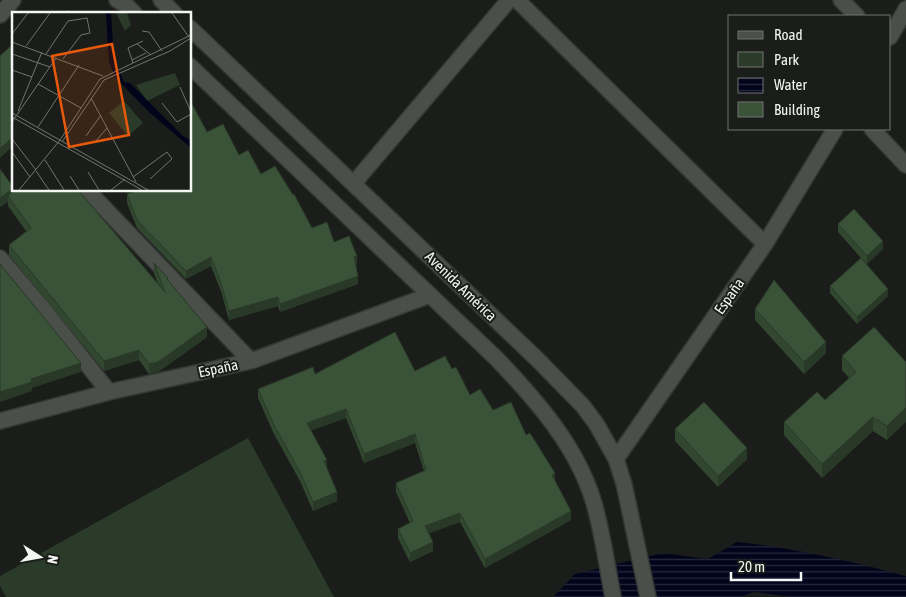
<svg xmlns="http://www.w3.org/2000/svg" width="906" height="597" font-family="'Asap Condensed',sans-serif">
  <defs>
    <pattern id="water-rules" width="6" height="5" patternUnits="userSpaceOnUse" patternTransform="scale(1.25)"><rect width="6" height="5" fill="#02041b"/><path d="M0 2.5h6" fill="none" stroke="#27293d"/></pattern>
  </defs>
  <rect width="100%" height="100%" fill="#1a1d19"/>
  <path fill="#2a3b29" d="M248,438L334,597H6L0,586V576Z"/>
  <path fill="url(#water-rules)" d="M737,542C794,548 850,561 906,576V597H793L754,592L741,597H553L575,574L663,553L708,559Z"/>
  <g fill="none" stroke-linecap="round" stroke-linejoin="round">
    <defs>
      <path id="minor" d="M517,0L765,244
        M841,0L857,16
        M890,37L906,9
        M872,129L906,165
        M354,183L509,0
        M87,190L251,361
        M0,258L40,305L109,392
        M0,421L109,392L251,361L430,295
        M616,459L765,244L835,129"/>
      <path id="tertiary" d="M121,0L135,14
        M161,0L175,14
        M190,28L538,360L583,406L597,425L616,459L624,484L648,597
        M190,66L497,359C536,400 576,445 593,500C602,529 607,566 613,597"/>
      <path id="secondary" d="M117,0L126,5
        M0,15L13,0"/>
    </defs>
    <use href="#minor" stroke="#353735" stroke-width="18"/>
    <use href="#tertiary" stroke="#353735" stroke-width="18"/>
    <use href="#secondary" stroke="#353735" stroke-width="18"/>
    <use href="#minor" stroke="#4b4f4a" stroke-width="15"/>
    <use href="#tertiary" stroke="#4b4f4a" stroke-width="15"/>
    <use href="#secondary" stroke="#4b4f4a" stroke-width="15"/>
  </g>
  <path fill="#324730" d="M207,132L239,155L261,174L312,228L334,242L357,264L356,265L358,284L280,312L278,306L229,320L221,291L211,266L186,279L137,228L127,203V194L133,192L132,190H190Z
    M0,169L14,191L158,284L154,273V263L168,281L207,337L158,372L149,374L139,360L104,371L9,255V245L26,231L8,206V202Z
    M838,224L883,249L867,264L888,296L857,324L830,293V286L861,258L838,232Z
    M755,309L826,353L804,374L755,320Z
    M842,356L906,362L887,440L873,431L822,478L784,435V422L825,400L849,378L842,370Z
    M452,369L470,395L526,435L555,481L571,520L485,568L460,522L429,533L433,551L410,562L398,538V529L410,523L396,492V483L424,471L415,443L364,463L346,418L311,430L327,469L337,501L313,511L300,481L274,434L258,398V389L315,374L415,371Z
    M675,429L747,459L718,487L675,441Z"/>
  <path fill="#293927" d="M14,136V145L0,158V149Z
    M14,188V197L8,196V202L0,207V198Z
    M883,241V249L867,264V256Z
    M357,256V264L354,265V257Z
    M211,257V266L186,279V271Z
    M358,276V284L280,312V304Z
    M888,289V296L857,324V317Z
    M278,297V306L229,320V311Z
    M207,327V337L158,372L149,374V364Z
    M826,342V353L804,374V362Z
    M139,350V360L104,371V361Z
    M81,363V372L32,388V391L0,402V392L31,379Z
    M906,408V422L887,440V426Z
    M346,409V418L307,432V423Z
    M873,417V431L822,478V464Z
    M415,434V443L364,463V454Z
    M747,448V459L718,487V476Z
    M327,460V469L324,461Z
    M555,473V482L552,475Z
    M337,492V501L313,511V502Z
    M571,511V520L485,568V559Z
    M460,513V522L425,535V526Z
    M433,542V551L410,562V553Z"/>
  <path fill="#3a5238" stroke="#293927" d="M68,10L73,14H65Z
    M14,43V136L0,149V56Z
    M190,100L207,132L223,124L239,155L248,150L261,174L275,166L293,195L294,194L312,228L327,222L334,242L349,236L357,256L354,257L358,276L280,304L278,297L229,311L221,283L211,257L186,271L137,220L127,194L136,191L135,190H190Z
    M0,169L14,188L0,198Z
    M14,190H78L165,292L154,263L168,278L167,279L207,327L158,362L149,364L139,350L104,361L9,245L31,228L8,196Z
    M854,209L883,241L867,256L838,224Z
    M861,258L888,289L857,317L830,286Z
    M0,264L81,363L31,379L32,382L0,392Z
    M774,280L826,342L804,362L755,309Z
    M874,327L906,362V408L887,426L873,417L822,464L784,422L817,392L825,400L856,372L842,356Z
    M395,332L415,371L445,356L452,369L456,367L470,395L480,389L493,410L511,402L526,435L530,433L555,473L552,475L571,511L485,559L460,513L425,526L433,542L410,553L398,529L413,521L396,483L426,470L415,434L364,454L346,409L307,423L327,460L324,461L337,492L313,502L300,472L274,425L258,389L313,367L315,374Z
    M704,402L747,448L718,476L675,429Z"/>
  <g text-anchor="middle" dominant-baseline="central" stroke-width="4" stroke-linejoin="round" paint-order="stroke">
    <g font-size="15" fill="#f3f6f3" stroke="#1a1d19">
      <text transform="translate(461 286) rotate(44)">Avenida América</text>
      <text transform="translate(729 296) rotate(-55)">España</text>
      <text transform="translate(218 368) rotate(-12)">España</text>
    </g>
  </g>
  <g transform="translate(12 12)">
    <rect width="179" height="179" fill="#1a1d19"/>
    <path d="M104,1H115L119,13L113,19ZM163,61L168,73L135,89L124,73Z" fill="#2a3b29"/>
    <path d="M112,89L131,111L116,124L97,101Z" fill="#2a3b29"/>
    <path d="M94,1H99L102,48L112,70L118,71L177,130L179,136L137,100L104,66L97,50Z" fill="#02041b"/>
    <path fill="none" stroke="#02041b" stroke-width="2.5" d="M101,36L104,55M165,122L179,130"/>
    <path fill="none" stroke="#717470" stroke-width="1" d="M160,1L177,25M130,19L137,20L150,39M0,22L16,1M0,30L91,64M125,32L139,43M14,34L38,1M0,42L38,55M34,42L56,9L75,6L78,21L69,23L51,47M120,48L134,41M121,51L116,36L131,29M0,58L20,65M26,72L69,96M168,75L179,100M79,86L124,170M150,91L165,110L179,102M6,99L30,40M0,101L136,178M0,105L130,178M0,110L44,46M26,115L67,53M74,124L89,103M0,127L24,158M50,130L92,68L158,39L179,26M83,130L95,116M0,140L18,165M33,148L52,178M24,159L37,178M76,160L87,178M58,164L67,178M121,165L155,140L160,147L138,167M7,178L48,128L88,67L179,23M99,178L113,167"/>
    <path fill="#e8590c" fill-opacity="0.15" stroke="#e8590c" stroke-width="2.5" d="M100,32L117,123L57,135L40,44Z"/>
    <rect width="179" height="179" fill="none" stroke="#f3f6f3" stroke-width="2.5"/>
  </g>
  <rect x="728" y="15" width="162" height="115" fill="#1a1d19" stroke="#717470"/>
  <rect x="738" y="31" width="25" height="8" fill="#4b4f4a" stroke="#717470"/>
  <text x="774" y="40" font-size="15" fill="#f3f6f3">Road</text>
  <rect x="738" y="52" width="25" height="15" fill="#2a3b29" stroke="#717470"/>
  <text x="774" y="65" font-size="15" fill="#f3f6f3">Park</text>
  <rect x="738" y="78" width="25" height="15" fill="url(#water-rules)" stroke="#717470"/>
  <text x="774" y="90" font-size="15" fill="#f3f6f3">Water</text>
  <rect x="738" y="102" width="25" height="15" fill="#3a5238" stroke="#717470"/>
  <text x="774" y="115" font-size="15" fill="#f3f6f3">Building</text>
  <g transform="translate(40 557) rotate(101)" stroke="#1a1d19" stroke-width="4" paint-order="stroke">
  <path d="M0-4L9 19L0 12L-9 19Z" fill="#f3f6f3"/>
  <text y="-8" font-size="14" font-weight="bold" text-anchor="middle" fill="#f3f6f3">N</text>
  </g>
  <path d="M731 572v8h70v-8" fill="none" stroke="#f3f6f3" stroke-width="2.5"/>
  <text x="738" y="572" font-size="15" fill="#f3f6f3" stroke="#1a1d19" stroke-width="4" paint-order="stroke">20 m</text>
</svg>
